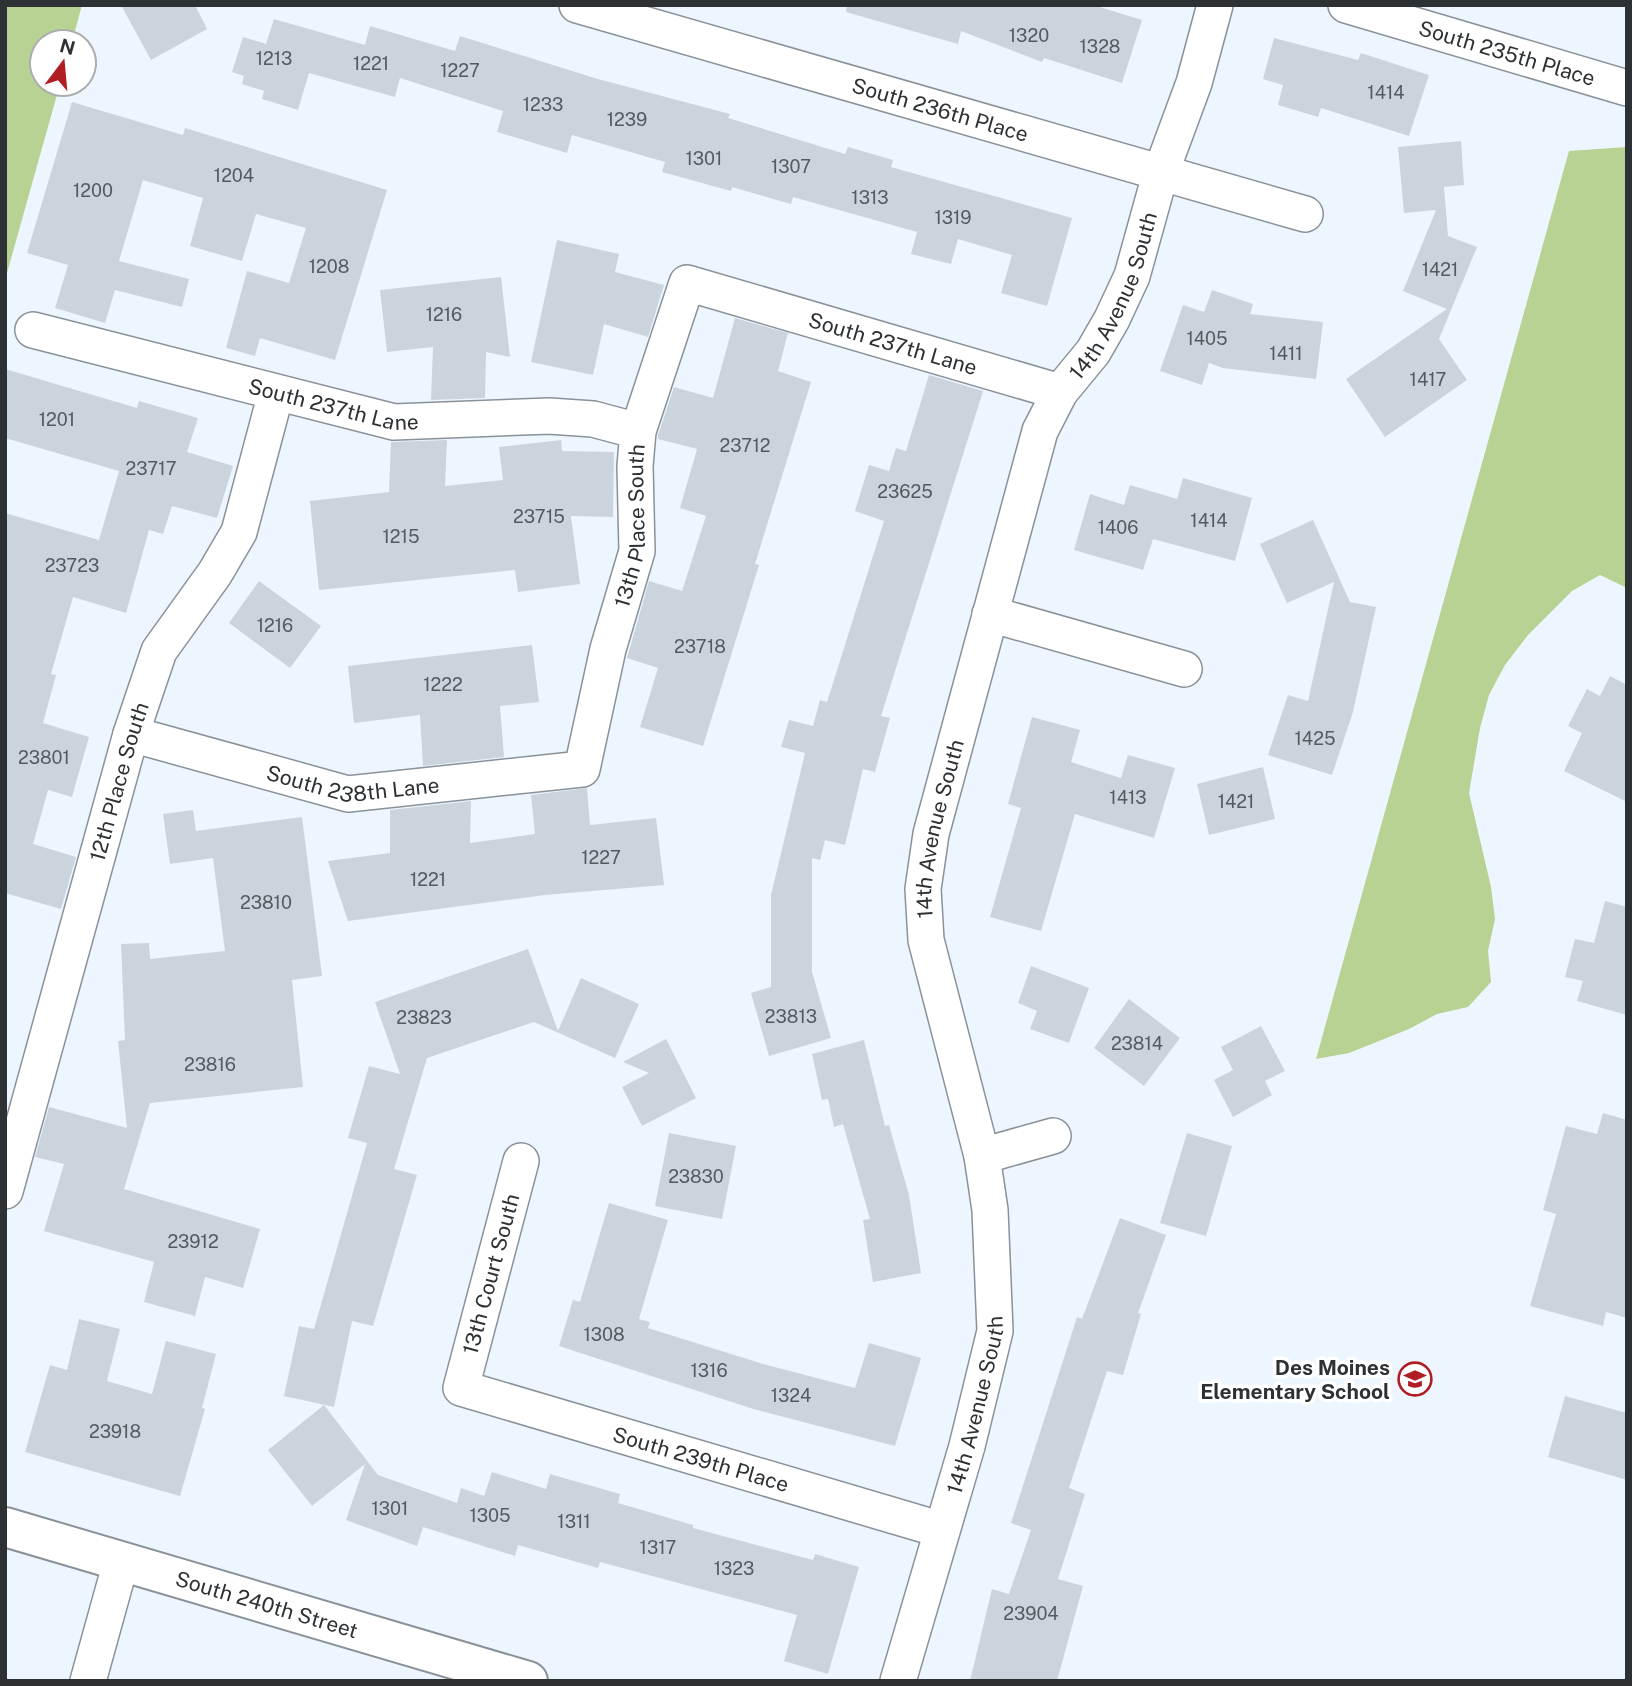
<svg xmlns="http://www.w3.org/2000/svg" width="1632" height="1686" font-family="'Public Sans',sans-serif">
  <rect width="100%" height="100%" fill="#edf6fe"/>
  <path fill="#b7d292" d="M5,5H82L72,42H42V84H60L5,280Z
    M1627,147V588L1600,575L1572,591L1528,635L1505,665L1489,695L1480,728L1469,793L1491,887L1495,919L1488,951L1491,982L1468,1007L1437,1014L1409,1029L1349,1053L1316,1059L1569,151Z"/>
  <path fill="#cbd4dc" d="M121,5H195L207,29L151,60Z
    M847,5H1093L1142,20L1122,83L1044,58L1042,62L961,31L958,44L846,12Z
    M274,19L365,45L370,26L455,51L460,36L598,79L730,114L728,118L845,154L848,147L893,160L891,167L1072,218L1047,306L1001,293L1012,255L958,239L951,264L911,254L917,232L793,197L791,204L732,187L731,191L662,172L665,162L572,135L567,153L497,132L503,111L400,78L395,97L309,73L298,110L262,99L264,91L242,84L244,76L232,72L243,37L266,44Z
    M1274,38L1358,60L1361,53L1429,75L1409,136L1321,108L1318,117L1278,105L1283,85L1263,79Z
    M72,102L183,135L185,128L387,190L335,360L260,338L255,356L226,348L247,271L289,283L306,228L256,214L242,261L190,246L203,198L143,180L119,261L189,279L182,307L115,290L105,323L55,308L68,265L27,253Z
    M1461,141L1464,185L1444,187L1448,236L1477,247L1439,339L1467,380L1385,437L1346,379L1447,309L1403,291L1436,210L1404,213L1398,147Z
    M557,240L619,254L615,272L664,285L648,337L604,324L593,375L531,362Z
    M501,277L510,357L486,352L485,398L431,400L433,347L387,352L380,290Z
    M1212,290L1253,304L1250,314L1323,322L1316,379L1223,368L1209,363L1202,385L1160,371L1183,305L1204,312Z
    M735,318L788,333L778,371L811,382L755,564L759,565L703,746L640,727L658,668L627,658L649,581L682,591L706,516L680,508L697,449L658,439V435L674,387L713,398Z
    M5,369L137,408L139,401L198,418L187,452L233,466L217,518L172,506L163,534L149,530L126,613L73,597L51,674L56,675L43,723L89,737L72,797L48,790L33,844L76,857L61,909L5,893V513L99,540L119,471L5,438Z
    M929,375L983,391L881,716L890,718L875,772L863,769L845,845L825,840L820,860L812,858V972L831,1038L769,1056L751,993L771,987V895L805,753L781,747L789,720L813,726L820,700L827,702L884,521L855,511L869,465L889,471L896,448L906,451Z
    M447,440L445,486L503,480L499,447L561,440L562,451L614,452L613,517L571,516L580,584L518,592L515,570L319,590L310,501L389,492L391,442Z
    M1183,478L1252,498L1235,561L1153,539L1143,570L1074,550L1090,494L1124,505L1130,485L1177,499Z
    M1313,520L1350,602L1376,607L1353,712L1332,775L1268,755L1288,695L1308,701L1334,582L1287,603L1260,544Z
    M259,581L321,626L290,668L229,623Z
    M532,645L539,702L500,706L504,757L423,766L420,715L354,723L348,666Z
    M1610,676L1627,685V802L1564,771L1582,733L1568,726L1587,689L1600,696Z
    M1032,717L1080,730L1071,762L1121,778L1128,755L1175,768L1154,838L1075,814L1041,931L990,917L1021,808L1008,804Z
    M1263,767L1275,819L1209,835L1197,784Z
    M587,788L590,825L656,818L664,885L545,895L348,921L328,861L390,853V810L471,801L470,843L535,834L531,795Z
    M193,810L196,831L302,817L322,976L292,980L303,1087L150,1103L124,1189L260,1229L243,1288L205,1277L195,1316L144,1302L154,1262L44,1231L64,1164L35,1157L49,1107L127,1128L118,1041L125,1040L121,944L149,943L150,959L225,951L213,858L170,864L163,814Z
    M1605,901L1627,907V1015L1577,1001L1583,981L1565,977L1575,939L1594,943Z
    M528,949L558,1031L581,978L639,1004L615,1058L534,1022L427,1058L394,1169L417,1175L373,1326L352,1321L334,1407L284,1396L299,1326L314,1329L367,1143L348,1138L369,1066L400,1074L375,1002Z
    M1031,966L1089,988L1069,1043L1030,1029L1037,1011L1018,1003Z
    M1129,999L1180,1038L1144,1086L1094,1048Z
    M1261,1026L1285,1071L1265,1081L1272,1095L1233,1117L1214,1080L1233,1070L1221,1047Z
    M666,1039L696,1098L642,1126L622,1087L649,1073L623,1062Z
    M864,1040L885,1126L889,1125L909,1195L921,1273L873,1282L863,1220L870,1219L843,1124L834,1127L828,1099L822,1100L812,1054Z
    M1603,1113L1627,1120V1318L1606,1312L1603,1326L1530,1306L1556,1214L1543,1210L1566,1126L1597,1134Z
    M669,1133L736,1146L722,1219L655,1206Z
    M1187,1133L1232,1146L1206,1236L1160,1223Z
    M609,1203L668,1220L639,1319L650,1322L648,1328L763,1364L855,1388L869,1343L921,1358L895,1446L750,1408L559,1346L573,1300L580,1302Z
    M1120,1218L1166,1235L1138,1313L1141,1314L1123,1375L1107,1371L1069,1488L1085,1494L1058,1579L1083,1586L1057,1681H970L992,1589L1009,1594L1031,1530L1011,1523L1077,1317L1082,1319Z
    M79,1319L120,1329L107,1381L152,1394L166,1341L216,1354L202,1408L205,1409L180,1496L25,1452L50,1365L67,1370Z
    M1565,1396L1627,1413V1480L1548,1457Z
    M324,1405L378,1475L457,1503L461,1488L484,1496L492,1472L546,1489L550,1474L620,1494L618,1503L693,1525V1528L813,1560L815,1554L859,1567L828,1674L784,1661L797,1615L600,1562L598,1568L518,1545L515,1556L423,1527L417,1546L346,1520L365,1464L312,1506L268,1450Z"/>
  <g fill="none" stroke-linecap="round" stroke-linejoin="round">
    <defs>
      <g id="street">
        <path id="s1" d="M577,5L1305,214"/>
        <path id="s2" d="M1346,5L1627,88"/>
        <path id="s3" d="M33,330L394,422L549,416L593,419L638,431"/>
        <path d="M990,614L1184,669"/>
        <path id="s4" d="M131,734L348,794L582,769L608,649L637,551L635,466L638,431L687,283L1060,392"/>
        <path d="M982,1156L1053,1136"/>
        <path id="s5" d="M521,1161L461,1388L942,1530"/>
        <path id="s6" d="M5,1191L131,734L159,651L215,573L239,532L276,393"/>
        <path d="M88,1681L121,1562"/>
        <path id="s7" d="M898,1681L967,1446L995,1331L990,1210L982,1156L926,940L923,889L931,834L1040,431L1060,392L1093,352L1112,319L1132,276L1160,175L1194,83L1215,5"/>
      </g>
      <g id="secondary">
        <path id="s8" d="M5,1527L528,1681"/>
      </g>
    </defs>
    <use href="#street" stroke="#899299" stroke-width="38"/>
    <use href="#secondary" stroke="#899299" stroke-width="42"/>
    <use href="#street" stroke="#fff" stroke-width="35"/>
    <use href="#secondary" stroke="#fff" stroke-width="38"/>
  </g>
  <defs>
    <symbol id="school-ring" viewBox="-11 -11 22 22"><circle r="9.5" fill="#fff" stroke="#b01e23" stroke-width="1.5"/><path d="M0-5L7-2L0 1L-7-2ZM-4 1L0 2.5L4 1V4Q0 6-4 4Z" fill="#b01e23"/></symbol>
  </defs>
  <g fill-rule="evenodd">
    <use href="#school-ring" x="1396" y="1360" width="38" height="38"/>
  </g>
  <g text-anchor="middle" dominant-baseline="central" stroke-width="7" stroke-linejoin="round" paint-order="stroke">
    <g font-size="18" fill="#545a5e">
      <text x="1029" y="35">1320</text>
      <text x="1100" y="46">1328</text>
      <text x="274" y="58">1213</text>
      <text x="371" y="63">1221</text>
      <text x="460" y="70">1227</text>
      <text x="1386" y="92">1414</text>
      <text x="543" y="104">1233</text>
      <text x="627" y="119">1239</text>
      <text x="704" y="158">1301</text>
      <text x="791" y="166">1307</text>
      <text x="234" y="175">1204</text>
      <text x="93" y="190">1200</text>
      <text x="870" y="197">1313</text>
      <text x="953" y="217">1319</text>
      <text x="329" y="266">1208</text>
      <text x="1440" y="269">1421</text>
      <text x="444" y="314">1216</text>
      <text x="1207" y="338">1405</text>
      <text x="1286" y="353">1411</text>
      <text x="1428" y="379">1417</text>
      <text x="57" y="419">1201</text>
      <text x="745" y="445">23712</text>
      <text x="151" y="468">23717</text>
      <text x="905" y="491">23625</text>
      <text x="539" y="516">23715</text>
      <text x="1209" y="520">1414</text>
      <text x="1118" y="527">1406</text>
      <text x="401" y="536">1215</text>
      <text x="72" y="565">23723</text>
      <text x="275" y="625">1216</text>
      <text x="700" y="646">23718</text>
      <text x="443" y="684">1222</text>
      <text x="1315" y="738">1425</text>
      <text x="44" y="757">23801</text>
      <text x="1128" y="797">1413</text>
      <text x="1236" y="801">1421</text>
      <text x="601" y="857">1227</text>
      <text x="428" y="879">1221</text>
      <text x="266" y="902">23810</text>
      <text x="791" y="1016">23813</text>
      <text x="424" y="1017">23823</text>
      <text x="1137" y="1043">23814</text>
      <text x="210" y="1064">23816</text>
      <text x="696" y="1176">23830</text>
      <text x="193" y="1241">23912</text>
      <text x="604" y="1334">1308</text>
      <text x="709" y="1370">1316</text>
      <text x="791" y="1395">1324</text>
      <text x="115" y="1431">23918</text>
      <text x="390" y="1508">1301</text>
      <text x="490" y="1515">1305</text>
      <text x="574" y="1521">1311</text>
      <text x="658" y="1547">1317</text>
      <text x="734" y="1568">1323</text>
      <text x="1031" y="1613">23904</text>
    </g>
    <g font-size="21" fill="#2d3134" stroke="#fff">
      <text stroke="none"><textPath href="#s2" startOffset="168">South 235th Place</textPath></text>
      <text stroke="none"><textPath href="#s1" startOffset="378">South 236th Place</textPath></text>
      <text stroke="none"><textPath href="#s7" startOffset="1442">14th Avenue South</textPath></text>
      <text stroke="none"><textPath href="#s4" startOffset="1176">South 237th Lane</textPath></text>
      <text stroke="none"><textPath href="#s3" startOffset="310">South 237th Lane</textPath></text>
      <text stroke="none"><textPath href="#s4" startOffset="710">13th Place South</textPath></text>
      <text stroke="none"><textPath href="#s4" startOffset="229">South 238th Lane</textPath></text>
      <text stroke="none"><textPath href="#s6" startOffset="425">12th Place South</textPath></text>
      <text stroke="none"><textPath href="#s7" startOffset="875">14th Avenue South</textPath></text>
      <text transform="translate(491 1274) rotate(-75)">13th Court South</text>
      <text stroke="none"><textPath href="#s7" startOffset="287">14th Avenue South</textPath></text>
      <text stroke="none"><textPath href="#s5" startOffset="485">South 239th Place</textPath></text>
      <text stroke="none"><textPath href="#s8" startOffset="273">South 240th Street</textPath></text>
    </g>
    <g font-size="21" font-weight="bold" fill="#2d3134" stroke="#fff" text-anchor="end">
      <text x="1390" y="1367">Des Moines<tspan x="1390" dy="24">Elementary School</tspan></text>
    </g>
  </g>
  <rect width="1632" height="1686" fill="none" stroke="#2d3134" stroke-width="14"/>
  <g transform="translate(63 63) rotate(16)"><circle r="33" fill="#ffffff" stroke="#abadae" stroke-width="2"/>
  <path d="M0-5L12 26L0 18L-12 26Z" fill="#b01e23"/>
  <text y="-10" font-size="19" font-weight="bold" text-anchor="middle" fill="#2d3134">N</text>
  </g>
</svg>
